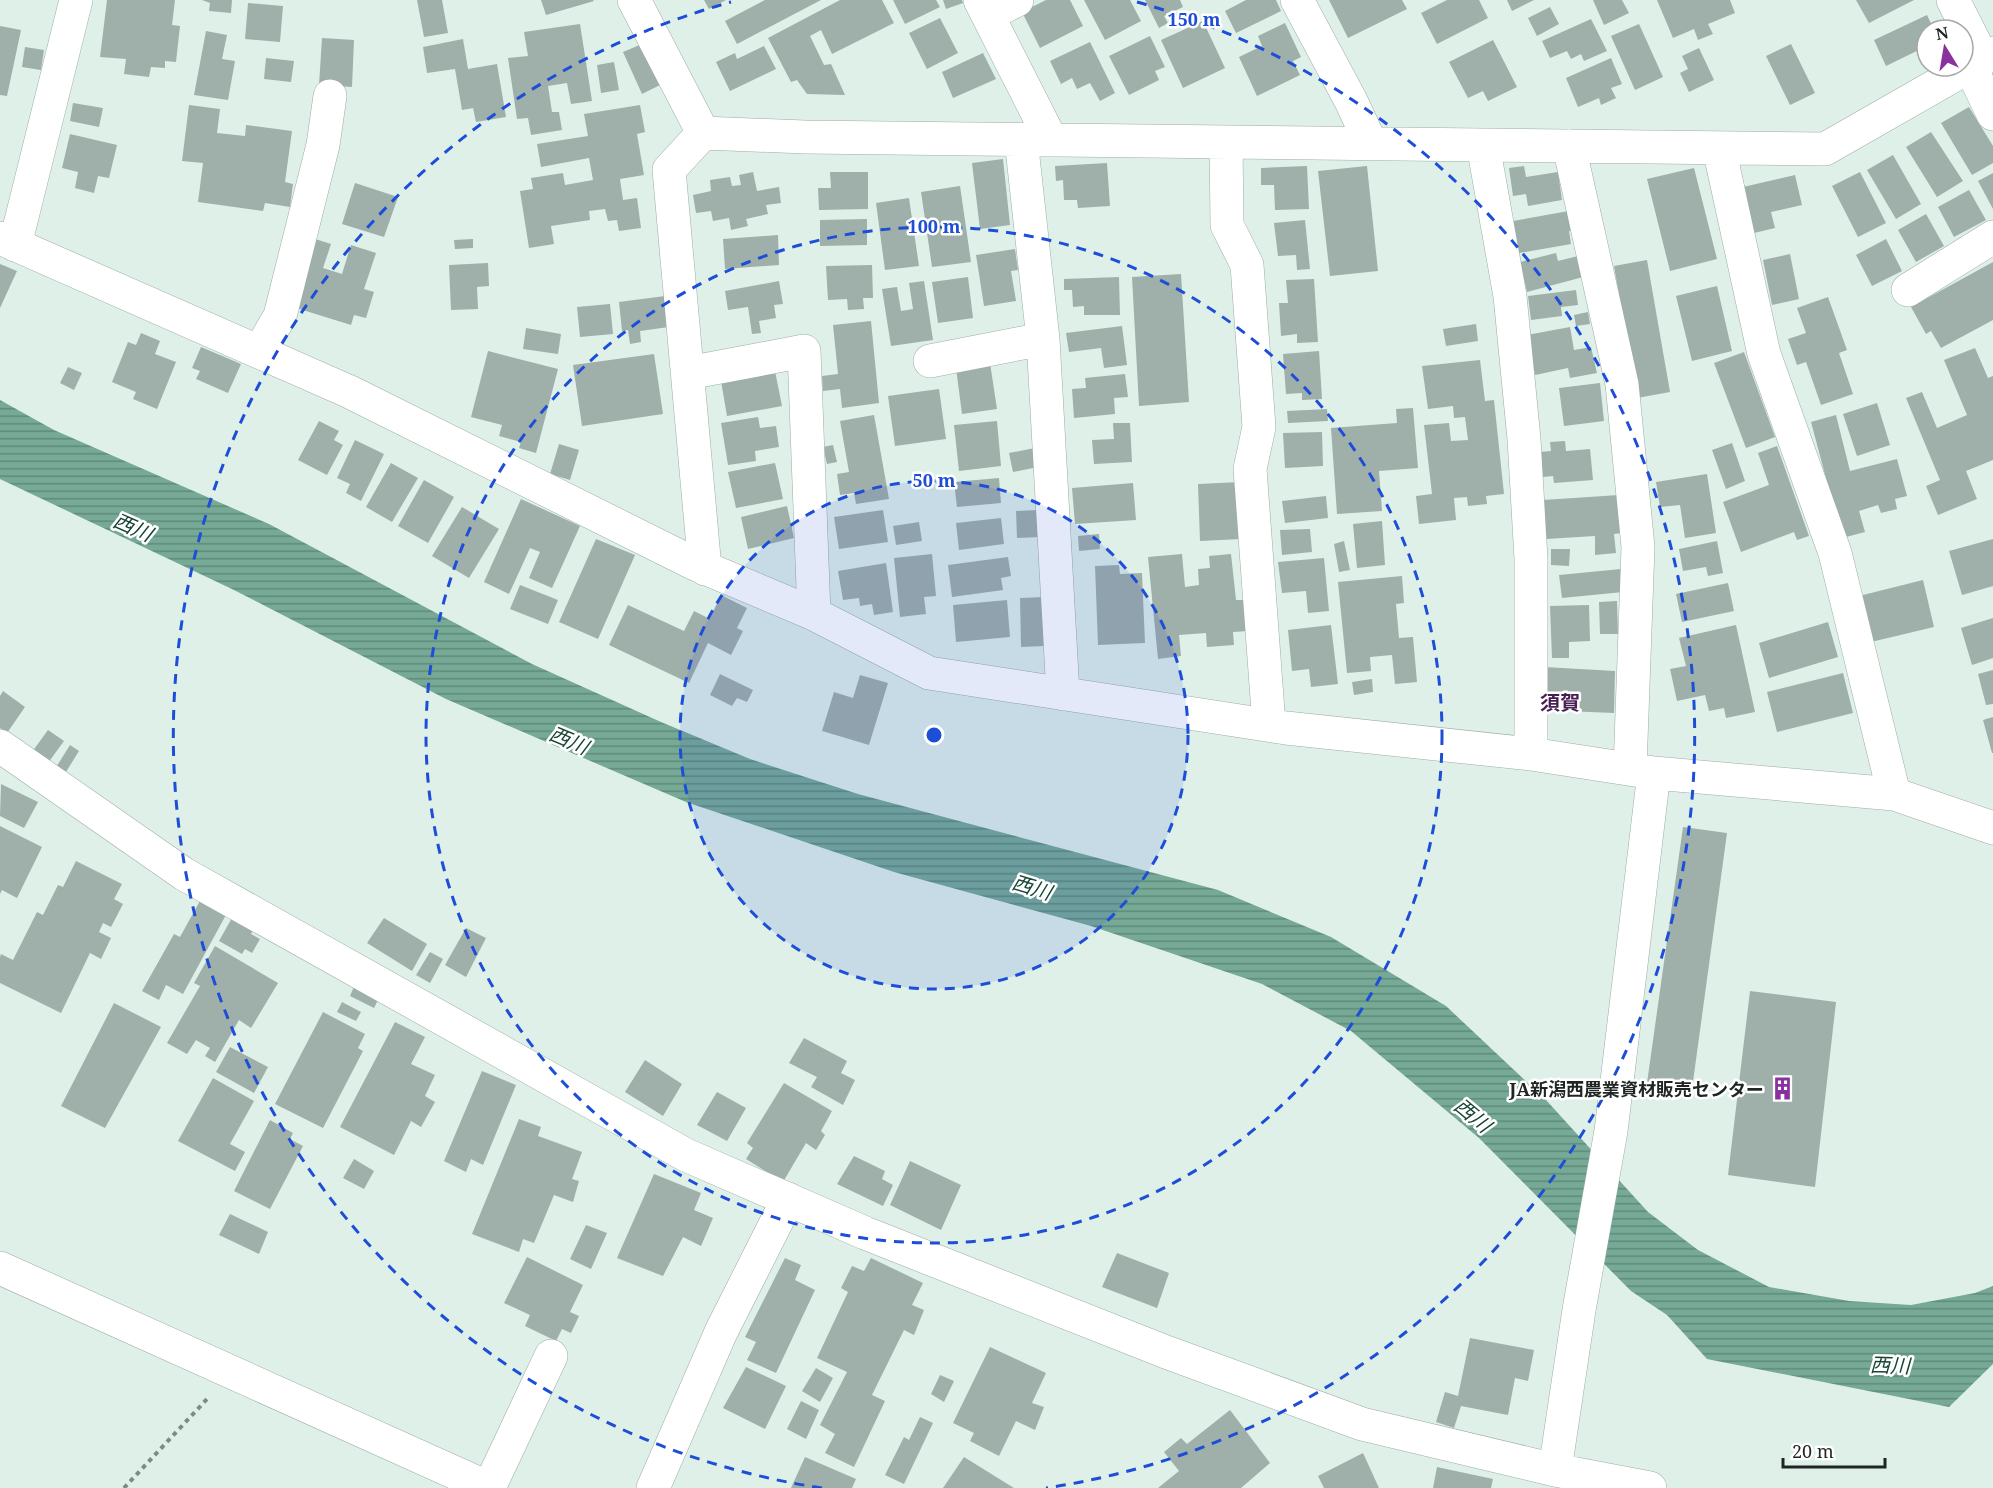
<svg xmlns="http://www.w3.org/2000/svg" width="1993" height="1488" font-family="'Noto Serif','Noto Sans JP',serif">
  <defs>
    <pattern id="water-rules" width="6" height="5" patternUnits="userSpaceOnUse" patternTransform="scale(1.5)"><rect width="6" height="5" fill="#76aa96"/><path d="M0 2.5h6" fill="none" stroke="#608a7a"/></pattern>
  </defs>
  <rect width="100%" height="100%" fill="#dff0e9"/>
  <path fill="url(#water-rules)" d="M0,400L54,430L269,524L532,664L661,722L750,759L858,794L1218,890L1331,937L1446,1006L1546,1100L1648,1212L1698,1250L1769,1287L1849,1301L1911,1305L1975,1293L1993,1286V1364L1949,1407L1707,1359L1667,1315L1631,1291L1479,1138L1351,1031L1262,984L1091,926L894,872L686,802L446,699L234,590L0,479Z"/>
  <path fill="#9fafa9" d="M107,0H175L172,25L180,26L176,62L165,61V68L151,67L149,77L124,74L126,59L100,57Z
    M202,0H232L231,13L209,11L210,3Z
    M417,0H442L448,33L424,37Z
    M541,0H593L594,1L546,15Z
    M704,0H726L709,9Z
    M765,0H821L737,44L725,21Z
    M840,0H882L894,23L832,54L821,30L810,36L824,65L831,64L845,95L807,94L797,80L791,82L768,38Z
    M893,0H936L940,7L905,24Z
    M943,0H962L963,3L946,9Z
    M1046,0H1070L1083,26L1040,48L1022,12Z
    M1084,0H1130L1141,21L1105,40Z
    M1145,0H1180L1183,7L1164,16L1168,23L1159,28Z
    M1246,0H1276L1281,11L1236,33L1225,11Z
    M1329,0H1402L1407,9L1348,38Z
    M1447,0H1479L1488,18L1437,44L1421,13Z
    M1507,0H1534L1512,11Z
    M1593,0H1622L1629,13L1604,25Z
    M1657,0H1730L1735,13L1708,24L1713,34L1698,40L1694,29L1673,38Z
    M1856,0H1914L1869,23Z
    M248,3L283,6L280,42L245,39Z
    M1550,7L1559,24L1537,36L1528,18Z
    M1927,15L1934,30H1927V46L1886,66L1874,40Z
    M940,18L958,53L927,69L909,33Z
    M1591,19L1607,51L1584,61L1581,54L1571,59L1567,51L1550,58L1542,41Z
    M1203,21L1225,68L1183,88L1161,40Z
    M1285,23L1301,57L1293,61L1300,75L1257,96L1239,57L1262,46L1258,36Z
    M580,24L592,101L571,104L567,83L548,86L552,112H559L562,130L531,135L528,118L517,119L508,58L528,56L524,32Z
    M1639,24L1663,77L1635,90L1611,36Z
    M0,26L21,30L7,96L0,95Z
    M206,31L227,35L222,59L235,61L228,100L194,95Z
    M1150,36L1165,67L1155,71L1159,80L1129,95L1109,56Z
    M322,38L354,40L352,87L319,85Z
    M463,39L468,69L497,64L506,117L476,122L473,108L462,110L455,69L427,73L423,47Z
    M1493,40L1517,87L1488,101L1483,91L1468,98L1449,62Z
    M1090,42L1115,93L1100,101L1090,83L1077,89L1072,78L1061,84L1050,61Z
    M642,44L660,85L642,94L623,52Z
    M1791,44L1815,93L1790,105L1766,56Z
    M764,46L776,69L730,91L716,62L735,53L737,59Z
    M25,47L44,50L41,70L22,67Z
    M1699,48L1714,80L1689,92L1680,73L1688,69L1682,56Z
    M983,53L996,79L953,98L942,72Z
    M266,58L294,61L291,82L264,79Z
    M1611,58L1622,84L1611,88L1616,98L1601,105L1599,98L1578,107L1566,78Z
    M614,62L619,90L601,93L597,65Z
    M73,103L103,108L99,127L70,121Z
    M189,105L220,109L217,133L245,136L246,125L292,131L285,182L293,184L290,207L265,203L263,211L198,202L203,163L182,161Z
    M640,105L645,132L637,134L644,175L620,179L623,200L637,198L641,228L619,231L617,220L608,221L605,209L589,211L590,220L551,226L554,244L529,248L520,191L533,189L531,178L563,173L565,185L593,180L589,158L541,167L537,144L588,136L584,114Z
    M1969,107L1993,146V163L1972,175L1941,123Z
    M1931,132L1963,181L1937,197L1906,147Z
    M70,134L117,145L109,178L98,176L94,193L75,188L78,172L62,168Z
    M1893,155L1921,204L1896,219L1867,170Z
    M1003,159L1010,225L980,229L972,163Z
    M1107,163L1110,206L1078,208L1077,200H1064L1063,180L1056,181L1055,166Z
    M1307,166L1309,209L1275,210L1274,185H1261V168Z
    M1367,166L1378,271L1330,276L1318,171Z
    M1524,166L1526,177L1558,172L1562,200L1528,206L1526,194L1513,196L1509,168Z
    M1694,168L1717,259L1670,271L1647,179Z
    M753,172L757,191L779,187L781,203L766,205L768,214L746,219L748,226L731,230L729,218L713,221L711,211L696,213L693,195L711,191L710,180L730,177L732,186L741,185L739,175Z
    M830,172H868V209L819,210L818,188H831Z
    M1860,172L1886,223L1858,237L1832,186Z
    M1993,173V209L1978,181Z
    M1795,175L1802,205L1771,212L1775,228L1754,233L1743,187Z
    M355,183L398,197L384,237L342,224Z
    M960,186L971,262L932,267L921,192Z
    M1969,190L1986,220L1954,237L1938,207Z
    M909,198L919,266L885,270L876,203Z
    M1574,210L1577,230L1569,231L1571,244L1519,253L1513,221Z
    M1926,214L1944,246L1916,262L1898,230Z
    M867,219V245L820,246V220Z
    M1305,220L1310,269L1297,270L1296,255L1278,256L1274,223Z
    M778,235L779,265L725,269L723,239Z
    M312,238L331,244L323,268L342,274L351,245L376,253L364,289L374,292L366,318L354,315L351,325L290,306Z
    M473,239V248L455,249L454,240Z
    M1886,239L1902,271L1872,286L1856,255Z
    M1015,249L1018,270L1011,271L1016,301L984,306L976,255Z
    M1556,253L1558,261L1578,256L1583,277L1527,292L1520,262Z
    M1790,254L1799,299L1772,305L1763,260Z
    M1647,260L1670,392L1637,398L1614,266Z
    M1993,262V320L1941,348L1931,331L1926,334L1911,307Z
    M488,263L489,286L477,287L478,309L451,310L449,265Z
    M0,264L17,271L0,308Z
    M872,265L873,298H863L864,309L848,310L847,299L828,300L826,266Z
    M1181,274L1189,402L1139,406L1132,277Z
    M968,277L973,318L938,323L932,282Z
    M1119,277L1120,315H1084V306L1073,307L1072,290H1064V279Z
    M1314,279L1318,342L1297,343V334L1281,336L1279,303H1288L1286,280Z
    M779,281L783,304L774,305L776,318L759,321L761,333L752,334L748,307L728,310L725,291Z
    M924,281L933,340L891,346L882,289L897,287L901,311L913,309L909,283Z
    M1717,286L1732,351L1692,361L1676,296Z
    M1576,290L1578,305L1561,307L1562,316L1531,320L1528,296Z
    M665,296L669,327L640,331L641,342L630,344L628,330L622,331L619,302Z
    M1828,297L1847,350L1839,353L1853,394L1821,405L1806,362L1797,365L1788,339L1806,333L1797,308Z
    M610,304L613,334L580,337L577,307Z
    M1588,312L1590,324L1576,326L1574,315Z
    M871,321L879,403L842,408L840,389L823,391L822,376L838,374L833,325Z
    M1476,324L1478,341L1446,346L1443,329Z
    M1122,326L1127,365L1104,368L1101,348L1069,352L1066,333Z
    M1570,327L1574,350L1591,347L1597,373L1570,378L1568,368L1535,375L1527,335Z
    M526,328L561,334L558,354L523,349Z
    M141,333L160,341L155,354L176,362L157,409L133,399L136,392L112,382L128,342L136,345Z
    M201,347L241,364L228,393L196,379L200,371L192,368Z
    M1975,348L1988,378L1993,376V460L1966,471L1977,499L1938,515L1926,486L1940,480L1906,398L1922,392L1937,428L1967,415L1944,360Z
    M488,351L558,369L536,453L519,448L521,442L499,436L502,425L471,417Z
    M1319,351L1322,399L1302,400V393L1286,394L1283,354Z
    M1744,352L1775,437L1746,448L1714,363Z
    M654,354L663,414L582,426L573,365Z
    M1480,360L1485,401L1494,400L1504,494L1486,496L1487,504L1468,506L1467,497L1454,498L1456,520L1419,524L1416,496L1432,494L1424,425L1449,423L1451,441L1468,440L1465,417L1454,418L1453,406L1428,409L1422,366Z
    M990,363L997,409L962,414L956,368Z
    M68,367L82,373L74,390L60,383Z
    M775,371L782,406L727,416L721,381Z
    M1125,374L1128,397L1114,398L1115,414L1074,418L1072,389L1086,388L1085,378Z
    M1600,383L1604,421L1564,426L1559,388Z
    M939,389L946,439L895,446L888,396Z
    M1877,403L1890,445L1857,456L1843,414Z
    M1413,408L1418,468L1379,471L1382,511L1337,514L1331,428L1397,423L1396,409Z
    M1327,409L1328,421L1288,423L1287,411Z
    M874,415L889,499L856,504L854,493L840,495L837,474L849,472L840,421Z
    M1836,415L1850,471L1897,459L1907,496L1895,499L1897,509L1881,513L1878,505L1859,511L1865,532L1842,538L1811,422Z
    M758,417L760,428L776,426L779,447L755,451L756,461L728,465L721,423Z
    M319,421L339,431L334,440L343,445L327,475L298,460Z
    M997,421L1001,466L959,471L954,425Z
    M1113,423H1130L1132,462L1094,464L1092,440L1114,439Z
    M1322,432L1323,466L1285,468L1283,433Z
    M355,440L384,454L361,501L346,493L350,484L337,478Z
    M1565,441L1566,451L1590,449L1593,480L1554,483L1553,476L1543,477L1540,452L1551,451L1550,442Z
    M1732,443L1745,481L1726,489L1712,450Z
    M559,444L579,450L570,480L550,474Z
    M833,445L837,462L827,464L823,447Z
    M1777,446L1809,536L1797,540L1794,532L1741,552L1723,502L1769,485L1758,453Z
    M1035,448L1038,467L1013,472L1009,453Z
    M391,463L418,478L392,522L366,507Z
    M775,463L783,499L736,508L728,472Z
    M1707,474L1716,533L1685,538L1680,505L1660,507L1656,482Z
    M999,478L1001,503L957,507L954,482Z
    M424,480L454,497L428,543L398,526Z
    M1240,482L1242,539L1200,541L1198,484Z
    M1133,483L1136,520L1075,524L1072,488Z
    M1619,495L1621,533L1614,534L1616,553L1595,555V536L1546,539L1543,500Z
    M1326,496L1328,518L1285,523L1282,501Z
    M521,499L580,526L552,588L529,578L540,552L530,548L509,594L484,582Z
    M787,506L794,538L748,549L741,517Z
    M462,507L499,529L469,578L432,556Z
    M883,510L888,542L839,549L834,517Z
    M1039,510L1041,537L1017,538L1016,511Z
    M1001,518L1004,544L959,550L956,523Z
    M1382,521L1385,565L1357,568L1353,524Z
    M919,522L922,541L896,545L893,526Z
    M1310,529L1312,552L1282,555L1280,530Z
    M1099,534L1100,549L1079,551L1078,536Z
    M596,539L635,555L598,639L559,622Z
    M1993,539V586L1962,595L1949,551Z
    M1344,541L1350,570L1339,572L1334,544Z
    M1717,541L1723,573L1708,576L1706,567L1683,571L1679,549Z
    M1551,549H1570L1569,566L1551,565Z
    M932,554L936,596L924,597L926,614L900,617L894,558Z
    M1182,554L1185,587L1199,585L1198,569L1210,568L1209,556L1231,554L1236,600H1244L1248,631L1233,632L1234,645L1207,647L1206,633L1179,635L1181,656L1158,659L1148,557Z
    M1008,557L1011,576L1001,578L1003,590L952,597L948,565Z
    M1324,558L1329,611L1308,613L1306,591L1282,593L1278,562Z
    M886,563L893,612L874,615L872,604L860,606L859,598L843,600L838,571Z
    M1119,565L1120,574L1142,573L1145,643L1098,645L1095,566Z
    M1621,569L1623,592L1562,598L1559,575Z
    M1402,576L1404,603L1396,604L1399,638L1413,637L1417,682L1395,684L1392,655L1370,657L1371,671L1347,673L1338,582Z
    M1923,580L1934,627L1871,642L1859,596Z
    M1728,583L1734,611L1682,622L1676,594Z
    M520,585L558,600L548,624L510,609Z
    M721,595L747,608L737,628L743,631L731,655L708,643L689,683L609,645L628,605L684,631L694,611L710,619Z
    M1044,597L1045,646L1021,647L1020,598Z
    M1007,600L1010,637L956,642L953,605Z
    M1617,601L1618,634H1600L1599,602Z
    M1589,605L1590,641L1569,642V658H1552L1550,606Z
    M1993,618V658L1972,665L1961,628Z
    M1828,622L1838,657L1769,678L1759,643Z
    M1331,625L1338,684L1311,687L1309,669L1292,671L1288,630Z
    M1736,625L1755,712L1726,718L1724,708L1709,711L1705,695L1677,701L1670,669L1686,666L1679,638Z
    M1544,667L1615,671L1614,713L1542,710Z
    M1993,670V704L1986,705L1978,674Z
    M1843,673L1853,713L1777,732L1767,692Z
    M720,674L753,690L747,702L737,698L732,706L710,695Z
    M860,675L888,683L869,745L822,731L834,692L853,698Z
    M1372,679L1373,692L1354,695L1352,682Z
    M3,691L25,707L7,733L0,728V696Z
    M1993,717V753H1992L1983,720Z
    M48,730L64,741L48,763L32,752Z
    M70,745L79,751L64,775L55,769Z
    M1,784L38,802L24,828L0,816Z
    M0,826L42,847L17,898L2,890L0,894Z
    M1683,827L1727,833L1692,1089L1647,1083Z
    M76,861L122,884L114,899L123,904L111,927L103,923L99,932L111,938L101,959L90,953L61,1013L0,983V957L1,954L13,960L37,912L43,915L58,885L63,887Z
    M201,899L227,913L183,994L166,985L159,1000L142,991L174,934L180,937Z
    M233,916L254,928L251,934L260,939L252,953L245,949L242,954L219,941Z
    M384,918L427,944L412,971L367,943Z
    M466,928L486,938L466,977L445,965Z
    M215,946L278,983L251,1028L239,1020L215,1062L205,1056L210,1048L196,1040L187,1054L167,1043L200,986L194,983Z
    M430,952L443,959L430,983L416,975Z
    M355,984L380,996L374,1008L350,996Z
    M1750,991L1836,1002L1815,1187L1728,1175Z
    M342,1002L361,1012L356,1021L337,1012Z
    M114,1003L161,1027L105,1128L61,1106Z
    M323,1012L365,1034L358,1048L363,1051L323,1128L275,1104Z
    M395,1022L425,1037L411,1064L435,1075L425,1096L435,1102L421,1127L411,1121L394,1155L340,1127Z
    M804,1038L847,1061L841,1073L855,1080L843,1105L811,1087L817,1077L789,1063Z
    M230,1047L268,1067L254,1093L216,1072Z
    M645,1060L682,1084L663,1116L625,1092Z
    M482,1071L516,1085L483,1165L471,1159L466,1172L444,1161Z
    M213,1078L254,1101L230,1144L245,1152L235,1171L178,1141Z
    M784,1083L832,1111L821,1131L825,1135L816,1150L806,1143L783,1182L746,1159L753,1148L747,1143Z
    M717,1092L746,1108L727,1141L697,1125Z
    M519,1119L541,1127L538,1136L582,1152L572,1179L579,1181L573,1202L554,1195L534,1243L523,1239L519,1252L472,1234Z
    M270,1120L293,1133L290,1139L303,1146L270,1209L234,1191Z
    M854,1156L885,1171L882,1179L893,1185L883,1206L837,1184Z
    M354,1159L374,1171L364,1189L343,1178Z
    M910,1161L961,1185L941,1230L890,1205Z
    M654,1174L701,1193L694,1210L713,1218L701,1246L683,1237L663,1276L617,1258Z
    M230,1214L268,1232L259,1254L219,1235Z
    M586,1225L607,1233L591,1269L570,1259Z
    M1117,1253L1169,1273L1157,1308L1102,1287Z
    M527,1257L583,1285L570,1312L579,1316L571,1333L562,1329L556,1341L525,1326L530,1315L504,1303Z
    M785,1258L801,1265L795,1280L815,1290L776,1373L747,1360L756,1342L745,1337Z
    M871,1258L923,1283L912,1305L924,1310L914,1335L904,1330L872,1395L885,1401L854,1467L825,1453L835,1434L820,1425L847,1372L817,1358L848,1292L841,1288L852,1266L864,1271Z
    M1470,1338L1534,1350L1528,1381L1515,1378L1508,1415L1461,1406L1454,1428L1436,1422L1445,1392L1458,1396Z
    M990,1347L1046,1373L1032,1403L1044,1407L1035,1430L1016,1421L999,1456L970,1441L974,1433L953,1423Z
    M746,1367L786,1386L765,1429L723,1408Z
    M816,1368L833,1378L820,1402L802,1391Z
    M940,1375L954,1381L944,1402L931,1394Z
    M801,1401L819,1410L806,1439L787,1429Z
    M1230,1410L1270,1463L1241,1488H1158L1179,1471L1164,1452L1181,1438L1187,1444Z
    M920,1417L933,1423L904,1484L885,1475L904,1437L909,1440Z
    M1363,1453L1379,1488H1324L1318,1476Z
    M805,1457L856,1479L852,1488H791Z
    M964,1457L1014,1488H943Z
    M1437,1467L1493,1479L1491,1488H1433Z"/>
  <g fill="none" stroke-linecap="round" stroke-linejoin="round">
    <defs>
      <path id="minor" d="M634,0L703,133L805,137L1825,149L1993,53
        M980,0L1051,140
        M1297,0L1351,101L1371,144
        M1953,0L1983,59
        M988,15L1017,0
        M1970,66L1993,114
        M703,133L669,170L705,569
        M1021,139L1043,339L1063,694
        M1226,142L1227,225L1247,265L1259,427L1250,469L1269,725
        M1483,145L1510,296L1524,439L1531,559V754
        M1569,146L1622,384L1638,547L1630,769
        M1719,148L1764,354L1835,553L1894,794
        M0,238L350,392L693,563L814,614L929,673L1286,728L1531,754L1654,773L1894,794L1993,828
        M15,245L76,0
        M1908,290L1993,237
        M259,352L280,316L323,145L330,96
        M930,361L1043,339
        M688,373L804,351L814,614
        M0,746L184,874L686,1155L865,1233L1166,1352L1362,1424L1555,1470L1650,1488
        M0,1268L489,1488
        M1555,1470L1579,1310L1611,1131L1654,773
        M489,1488L551,1356
        M653,1488L721,1332L788,1199"/>
    </defs>
    <use href="#minor" stroke="#9cada6" stroke-width="34"/>
    <path stroke="#7e8a85" stroke-width="4" stroke-dasharray="4.5 4.5" stroke-linecap="butt" d="M124,1488L208,1398"/>
    <use href="#minor" stroke="#fff" stroke-width="33"/>
  </g>
  <circle cx="934" cy="735" r="254" fill="#1d4ed8" fill-opacity=".12"/>
  <g fill="none" stroke="#1d4ed8" stroke-width="3" stroke-dasharray="10 8">
    <circle cx="934" cy="735" r="254"/>
    <circle cx="934" cy="735" r="508"/>
    <path d="M822 1488A761 761 0 0 1 731 2M1137 2A761 761 0 0 1 1046 1488"/>
  </g>
  <defs>
    <symbol id="building-bare" viewBox="-9 -9 18 18"><path d="M-4-6H4V6H1V3H-1V6H-4ZM-2.5-4.3h1.7v1.8h-1.7ZM.8-4.3h1.7v1.8H.8ZM-2.5-1h1.7V.8h-1.7ZM.8-1h1.7V.8H.8Z" fill="#89329f" stroke="#fff" stroke-width="2.5" paint-order="stroke"/></symbol>
  </defs>
  <g fill-rule="evenodd">
    <use href="#building-bare" x="1766" y="1072" width="33" height="33"/>
  </g>
  <g text-anchor="middle" dominant-baseline="central" stroke-width="5" stroke-linejoin="round" paint-order="stroke">
    <g font-size="18" font-weight="bold" fill="#1e2522" stroke="#fff" text-anchor="end">
      <text x="1764" y="1089">JA新潟西農業資材販売センター</text>
    </g>
    <g font-size="20" font-style="italic" fill="#174435" stroke="#fff">
      <text transform="translate(133 527) rotate(24)">西川</text>
      <text transform="translate(569 740) rotate(23)">西川</text>
      <text transform="translate(1032 887) rotate(17)">西川</text>
      <text transform="translate(1473 1115) rotate(40)">西川</text>
      <text transform="translate(1890 1365) rotate(2)">西川</text>
    </g>
    <g font-size="20" font-weight="bold" fill="#471e52" stroke="#fff">
      <text x="1560" y="702">須賀</text>
    </g>
  </g>
  <circle cx="934" cy="735" r="9" fill="#1d4ed8" stroke="#fff" stroke-width="3"/>
  <g font-size="18" text-anchor="middle" font-weight="bold" fill="#1d4ed8" stroke="#fff" stroke-width="5" stroke-linejoin="round" paint-order="stroke">
    <text x="1194" y="26">150 m</text>
    <text x="934" y="233">100 m</text>
    <text x="934" y="487">50 m</text>
  </g>
  <g transform="translate(1945 48) rotate(349)"><circle r="28" fill="#ffffff" stroke="#a5a8a7" stroke-width="1.5"/>
  <path d="M0-4.5L10 22L0 15L-10 22Z" fill="#89329f"/>
  <text y="-9" font-size="16" font-weight="bold" text-anchor="middle" fill="#1e2522">N</text>
  </g>
  <path d="M1783 1458v9h102v-9" fill="none" stroke="#1e2522" stroke-width="3"/>
  <text x="1792" y="1458" font-size="18" fill="#1e2522" stroke="#ffffff" stroke-width="4.5" paint-order="stroke">20 m</text>
</svg>
